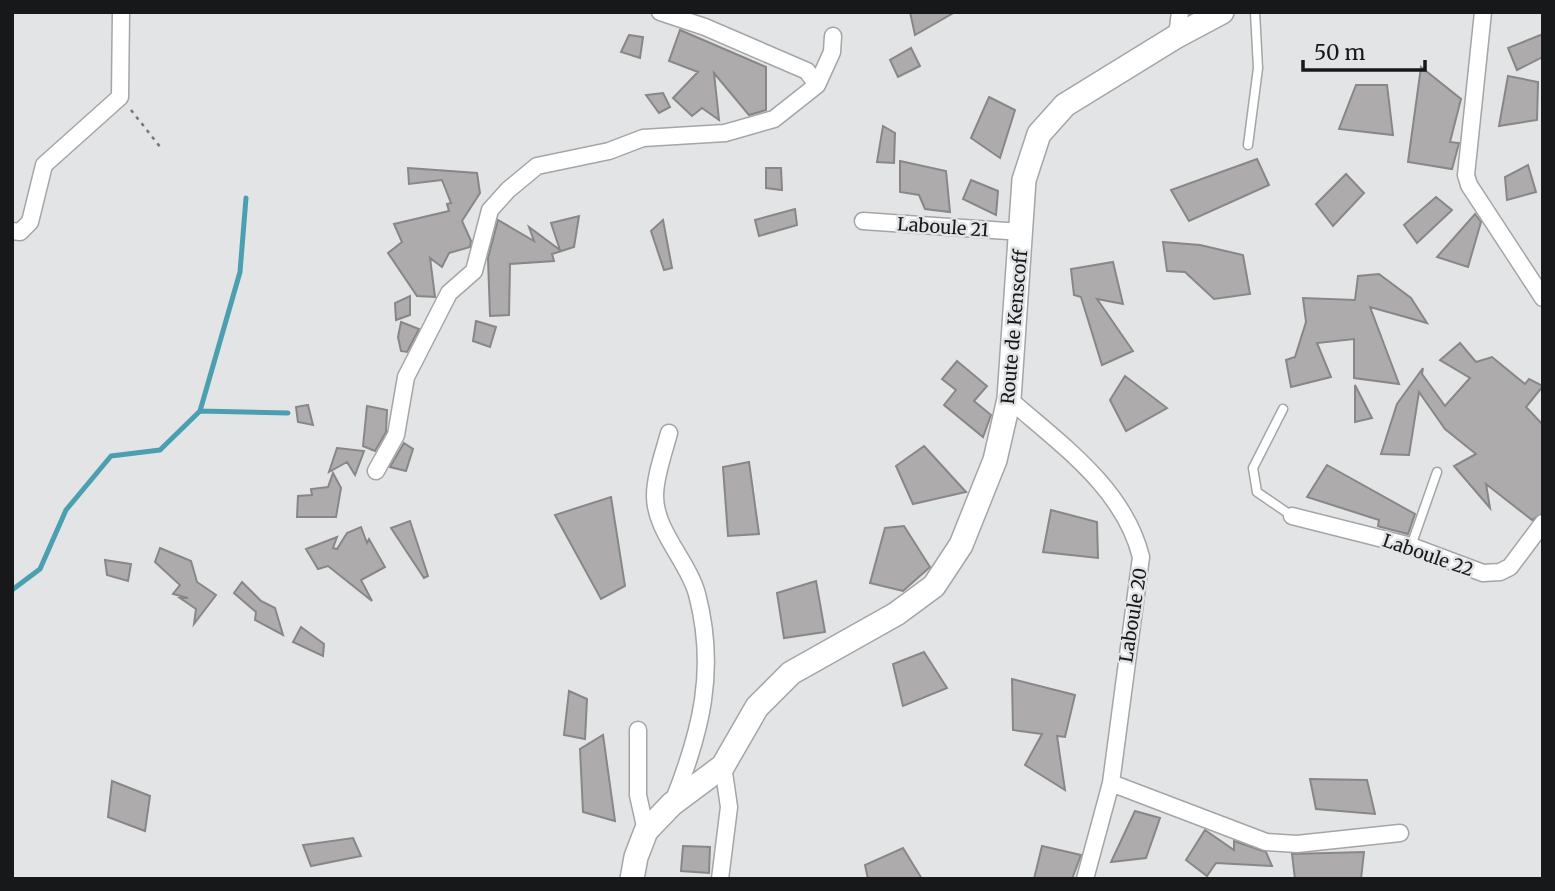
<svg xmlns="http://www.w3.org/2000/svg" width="1555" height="891" font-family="Merriweather,serif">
  <rect width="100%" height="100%" fill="#e2e4e6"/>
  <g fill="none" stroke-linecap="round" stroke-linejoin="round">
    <path stroke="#4c9fb0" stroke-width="5" d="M200,411L240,272L246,198
      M12,590L40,569L66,510L111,456L160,450L200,411L288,413"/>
  </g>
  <path fill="#aeabac" stroke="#898687" stroke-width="2" d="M910,12H955L915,35Z
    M680,30L766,67V110L749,115L714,73L719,120L702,108L692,116L673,98L698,72L669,61Z
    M1543,34V57L1517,70L1508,48Z
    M629,35L643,37L640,58L621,52Z
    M911,48L920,66L898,77L890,60Z
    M1421,67L1461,99L1450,142L1459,143L1452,169L1408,162Z
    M1508,76L1538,82L1537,120L1499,126Z
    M1356,85H1387L1393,135L1339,129Z
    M663,93L670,107L659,113L646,95Z
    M989,97L1015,110L1000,158L971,138Z
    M883,126L895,133L894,163L877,162Z
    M1257,159L1269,185L1189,221L1171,190Z
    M900,161L946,171L950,212L925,209L919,195L900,192Z
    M1528,165L1536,192L1507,200L1505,177Z
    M408,168L477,173L480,193L462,221L471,241L470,247L449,253L442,267L430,258L435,297L417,296L388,253L402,242L394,224L449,211L447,204L451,203L442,180L409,184Z
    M766,168H781L782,190L766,188Z
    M1346,174L1364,193L1333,226L1316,204Z
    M971,180L998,191L996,215L963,199Z
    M1436,197L1452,210L1417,243L1404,225Z
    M795,209L797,225L759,236L755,220Z
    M1475,214L1481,222L1468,267L1437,257Z
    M579,216L574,247L552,254L554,261L510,264L509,315L490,316L488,258L498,220L534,241L529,227L560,250L551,223Z
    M663,220L672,268L664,270L651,231Z
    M1163,242L1200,245L1243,255L1250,294L1214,299L1185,272L1167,271Z
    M1113,262L1123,304L1097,299L1133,351L1102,365L1081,297L1074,295L1071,269Z
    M1379,274L1411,298L1427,323L1370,307L1399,384L1354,378V339L1317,343L1331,377L1291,387L1286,360L1295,357L1306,322L1303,298L1355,300L1358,276Z
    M410,296V315L396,320L395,303Z
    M476,321L496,327L490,347L473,341Z
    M401,322L419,329L407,352L401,351L398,337Z
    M1460,343L1476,362L1492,357L1525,384L1529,379L1543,386L1526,407L1543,425V513L1532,520L1486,484L1490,508L1454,466L1476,454L1445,429L1419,392L1409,455L1381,454L1397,404L1423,368L1422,374L1445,406L1470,378L1440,360Z
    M957,361L987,386L974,401L991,415L983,437L944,405L956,390L942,379Z
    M1125,376L1167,408L1126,431L1110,400Z
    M1355,385L1372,418L1355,422Z
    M308,405L313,425L298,422L296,407Z
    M367,406L387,410L386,432L375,451L363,446Z
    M404,443L413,449L406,471L390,467Z
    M924,446L966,492L913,504L896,466Z
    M337,448L364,451L355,475L347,462L329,472Z
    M749,462L759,534L728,536L723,467Z
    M1327,465L1415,514L1408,534L1381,527L1378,526L1379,520L1307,497Z
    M333,473L341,488L336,517H297L298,496L312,495L311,489L328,487Z
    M611,497L625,586L601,599L555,515Z
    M1051,510L1097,522L1098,558L1043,552Z
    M410,521L428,576L424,578L391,528Z
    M904,526L930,567L903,591L870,583L885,528Z
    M361,527L367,543L369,539L385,567L361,580L372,601L328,566L318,569L306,549L337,537L333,548L337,549L347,533Z
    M160,548L191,561L197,582L216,595L194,624L196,609L180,598H188L173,594L180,585L155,562Z
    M105,560L131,564L128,581L107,575Z
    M816,581L825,632L784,638L777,593Z
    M242,582L261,601L275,608L283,635L255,620L256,612L234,593Z
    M301,627L324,644L323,656L293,642Z
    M924,652L947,688L903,706L893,664Z
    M1012,679L1075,695L1065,737L1057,736L1065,790L1025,765L1042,734L1013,730Z
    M569,691L587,699L585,739L564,735Z
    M603,735L615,821L583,812L580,749Z
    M1310,779L1367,780L1375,814L1316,809Z
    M112,781L150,796L145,831L108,817Z
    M1135,811L1160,818L1146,858L1111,862Z
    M1205,830L1234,850V841L1266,852L1272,866L1216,863L1207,876L1186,860Z
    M353,838L361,856L311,866L303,845Z
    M683,846L710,847L709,873L681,871Z
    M1042,846L1081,855L1072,879H1034Z
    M903,848L922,879H868L865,865Z
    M1364,852L1361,879H1295L1292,854Z"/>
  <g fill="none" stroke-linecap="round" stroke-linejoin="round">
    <defs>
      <path id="service" d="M1248,145L1258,68L1255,12
        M1283,409L1253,468L1257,492L1292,516
        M1411,546L1437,472"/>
      <path id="minor" d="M660,12L705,27L807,71L817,85
        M1483,12L1466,175L1469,185L1543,298
        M1177,36L1180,12
        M863,221L1022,232
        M12,231L20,232L30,222L44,165L120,97L121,12
        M1009,399C1060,444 1124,488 1141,557L1111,783L1085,879
        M669,433C664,452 655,476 655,496C655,531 688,561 697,594C717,670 701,732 673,802
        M376,471L396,435L406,377L449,293L474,271L490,210L508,190L537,166L609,151L643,138L725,133L774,119L817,85L832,52L833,36
        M1292,516L1411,546L1483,573L1500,572L1510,567L1543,523
        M638,730V795L646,831
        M1111,783L1266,842L1297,844L1400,833
        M720,879L729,807L723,766"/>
      <path id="secondary" d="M632,879L636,857L646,831L672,804L723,766L757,707L791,673L896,614L934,586L961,545L995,460L1009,399L1024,180L1039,134L1065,105L1177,36L1222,12"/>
    </defs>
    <use href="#service" stroke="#a3a5a7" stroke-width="11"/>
    <use href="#minor" stroke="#a3a5a7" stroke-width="19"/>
    <use href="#secondary" stroke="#a3a5a7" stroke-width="26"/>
    <path stroke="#757678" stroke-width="2.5" stroke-dasharray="3.5 5" stroke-linecap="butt" d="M131,110L161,148"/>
    <use href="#service" stroke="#fff" stroke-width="8"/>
    <use href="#minor" stroke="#fff" stroke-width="16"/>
    <use href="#secondary" stroke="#fff" stroke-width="23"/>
  </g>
  <g text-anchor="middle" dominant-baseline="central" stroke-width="5" stroke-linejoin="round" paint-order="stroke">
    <g font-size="18" fill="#171819" stroke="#e2e4e6">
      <text transform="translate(943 227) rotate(4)">Laboule 21</text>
      <text transform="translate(1014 327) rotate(-85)">Route de Kenscoff</text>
      <text transform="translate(1428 555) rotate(19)">Laboule 22</text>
      <text transform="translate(1133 615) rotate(-81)">Laboule 20</text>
    </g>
  </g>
  <rect width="1555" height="891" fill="none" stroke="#171819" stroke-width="28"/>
  <path d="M1303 60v10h122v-10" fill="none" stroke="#171819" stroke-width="3.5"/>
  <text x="1314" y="60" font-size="21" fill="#171819" stroke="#e2e4e6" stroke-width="5" paint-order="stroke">50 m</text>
</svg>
